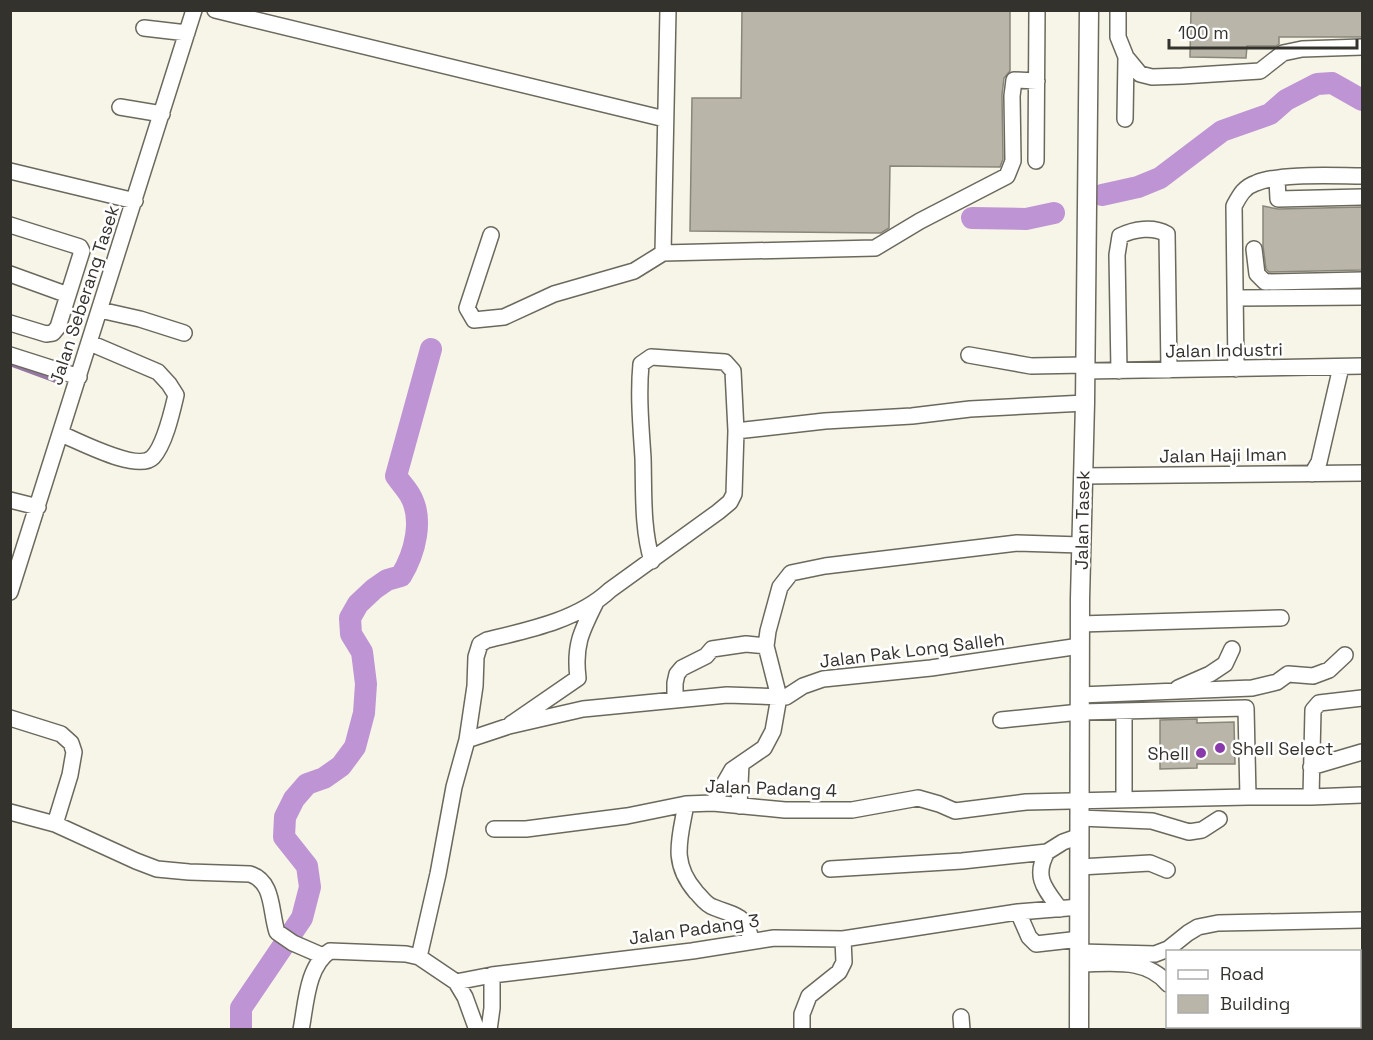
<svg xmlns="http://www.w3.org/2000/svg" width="1373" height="1040" font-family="'Space Grotesk',sans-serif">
<rect width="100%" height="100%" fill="#f7f5e7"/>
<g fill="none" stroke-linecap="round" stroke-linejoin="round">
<!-- stream -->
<path stroke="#9477a2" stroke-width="4" d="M10,364L56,381"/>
<!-- river -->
<path stroke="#be94d4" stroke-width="22" d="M1102,195L1138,187L1160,178L1222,131L1270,114L1286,100L1317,84L1332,83L1362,100
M972,218L1026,219L1054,213
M241,1030V1008L302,918L310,887L307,866L284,837L285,817L294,799L307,784L324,778L341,766L355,747L364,713L366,684L362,652L351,634L350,618L358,604L374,589L387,580L401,576C415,553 424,519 410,495C406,488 400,482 396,476L431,349"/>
</g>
<!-- building -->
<path fill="#b9b6a9" stroke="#89867a" stroke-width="1.5" d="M742,10H1010V71L1004,78L1002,95L1003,159L1000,167L890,166L889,228L881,233L690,231L692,98H741Z
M1191,10H1362V37H1279V44L1276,46H1247L1246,58L1190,57Z
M1263,206L1278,209L1362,207V270L1269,272L1266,269L1263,246Z
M1197,719V723L1234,722L1235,764H1197V768L1160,769V720Z"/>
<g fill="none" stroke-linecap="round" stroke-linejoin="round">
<defs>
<path id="minor" d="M215,10L665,119
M1118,10V37L1126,57L1125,119
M144,28L187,33
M1126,57L1140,74L1152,77L1182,76L1260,71L1283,53L1302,49L1362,47
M120,107L162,114
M1036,161L1037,10
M10,171L135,201
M1277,179L1278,199L1362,197
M10,225L80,247L82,251L58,327L53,333L46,334L10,323
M491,235L467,308L474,320L504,317L554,294L634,271L663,253L875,248L920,221L1007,176L1013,161L1012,96L1014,80L1037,81
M1254,249L1257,274L1265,282L1362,280
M663,253L668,10
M10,274L68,295
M1236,298L1362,297
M100,310L140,319L184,333
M10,355L79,377
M969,355L1031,366L1085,365
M1236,369L1234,206C1240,195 1244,187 1256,183C1280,173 1335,176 1362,176
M1085,371L1362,366
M1119,371L1117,255L1120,236C1134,229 1153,226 1167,234L1169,370
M61,434C79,441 138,473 153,457C165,444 172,412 176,395L169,384L158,372L90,343
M1312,474L1319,462L1341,367
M1083,476L1362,473
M10,500L38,507
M652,561C642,528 644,492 643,458C641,427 638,395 641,364L651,357L725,362L733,371L736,431
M10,592L194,10
M1080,624L1281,618
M1178,688L1210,674L1225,664L1232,649
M1080,695L1252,688L1277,682L1288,674L1313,676L1329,670L1345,655
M675,699V683L677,674L682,668L706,656L712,649L746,644L766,646
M10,718L61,734L71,743L74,752L70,775L55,824
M511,724L578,678C574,646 581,632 595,604
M467,740L509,726L583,709L727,695L786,697L803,686L823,679L931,668L1080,646
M1311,767L1362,752
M1248,797H1311L1362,795
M1311,797L1313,710L1319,703L1362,698
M1124,800V711
M713,803L732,770L764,748L773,731L779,697L766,646L768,631L780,587L791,573L825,566L1017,543L1081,545
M686,804C680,839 670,862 696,892C701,897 706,905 713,907C737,917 743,912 752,941
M739,806L741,764
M10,812L55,824L136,861L157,869L189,872L250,874C274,882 270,910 277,932L293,943L323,956
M1080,818L1152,821L1189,832L1202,830L1219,819
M494,829H526L557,825L627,816L686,804L713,803L785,810H852L918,798L939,804L955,811L1026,802L1248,797L1246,708L1080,712L1001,720
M1047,852C1033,877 1045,889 1060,909
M1080,867L1150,863L1167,870
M830,869L962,861L1047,852L1063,842L1080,836
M1018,912L1029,937L1036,944L1080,939
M1080,952L1155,954L1168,949L1188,933L1198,927L1218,923L1362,920
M419,957L438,874L454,787L467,740L475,686L476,657L480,644L487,640C529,630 578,620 610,590L718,512L730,502L734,494L736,431L825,421L912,416L970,409L1085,403
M1079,964C1110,964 1146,957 1168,984
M456,982L465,997L477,1030
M961,1017L962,1030
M1186,1026V1030
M301,1030C306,1004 307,966 330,951L406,954L419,957L456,982L492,975L692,951L774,938L843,939L1018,912L1080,907
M489,1030L492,1008V975
M802,1030V1014L809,996L839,972L844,962L843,939"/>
<path id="major" d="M1079,1030L1080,599L1085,403L1089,10"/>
</defs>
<!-- minor casing -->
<use href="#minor" stroke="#6b695d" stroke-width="18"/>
<!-- major casing -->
<use href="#major" stroke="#6b695d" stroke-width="21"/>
<!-- minor -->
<use href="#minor" stroke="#fff" stroke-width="15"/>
<!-- major -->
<use href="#major" stroke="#fff" stroke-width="18"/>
</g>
<!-- markers -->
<g fill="#883aab" stroke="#fff" stroke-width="2">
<circle cx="1220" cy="748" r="6"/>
<circle cx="1201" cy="753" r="6"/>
</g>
<g text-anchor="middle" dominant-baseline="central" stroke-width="5" stroke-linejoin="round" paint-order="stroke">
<!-- street labels -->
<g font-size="18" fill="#33322c" stroke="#fff">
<text transform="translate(84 295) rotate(-72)">Jalan Seberang Tasek</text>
<text transform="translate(1224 350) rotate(-1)">Jalan Industri</text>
<text transform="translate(1223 455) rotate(-1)">Jalan Haji Iman</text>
<text transform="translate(1082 520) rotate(-89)">Jalan Tasek</text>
<text transform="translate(912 650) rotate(-7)">Jalan Pak Long Salleh</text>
<text transform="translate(771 788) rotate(2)">Jalan Padang 4</text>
<text transform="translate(694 929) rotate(-8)">Jalan Padang 3</text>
</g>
<!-- poi labels -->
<g font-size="18" fill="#33322c" stroke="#fff" text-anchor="start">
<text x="1232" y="748">Shell Select</text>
<text x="1189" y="753" text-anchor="end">Shell</text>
</g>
</g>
<!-- border -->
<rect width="1373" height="1040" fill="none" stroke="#33322c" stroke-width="24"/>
<!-- legend -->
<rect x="1166" y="950" width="195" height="78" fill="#ffffff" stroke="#adadab" stroke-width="1.5"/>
<rect x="1178" y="970" width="30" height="9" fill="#ffffff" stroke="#adadab" stroke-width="1.5"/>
<text x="1220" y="980" font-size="18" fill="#33322c">Road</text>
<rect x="1178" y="995" width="30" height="18" fill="#b9b6a9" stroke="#adadab" stroke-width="1.5"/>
<text x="1220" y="1010" font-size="18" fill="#33322c">Building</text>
<!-- scale -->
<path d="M1169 39v9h188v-9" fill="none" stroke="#33322c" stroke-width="3"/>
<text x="1178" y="39" font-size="18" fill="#33322c" stroke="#ffffff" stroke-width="4.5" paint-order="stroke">100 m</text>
</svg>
